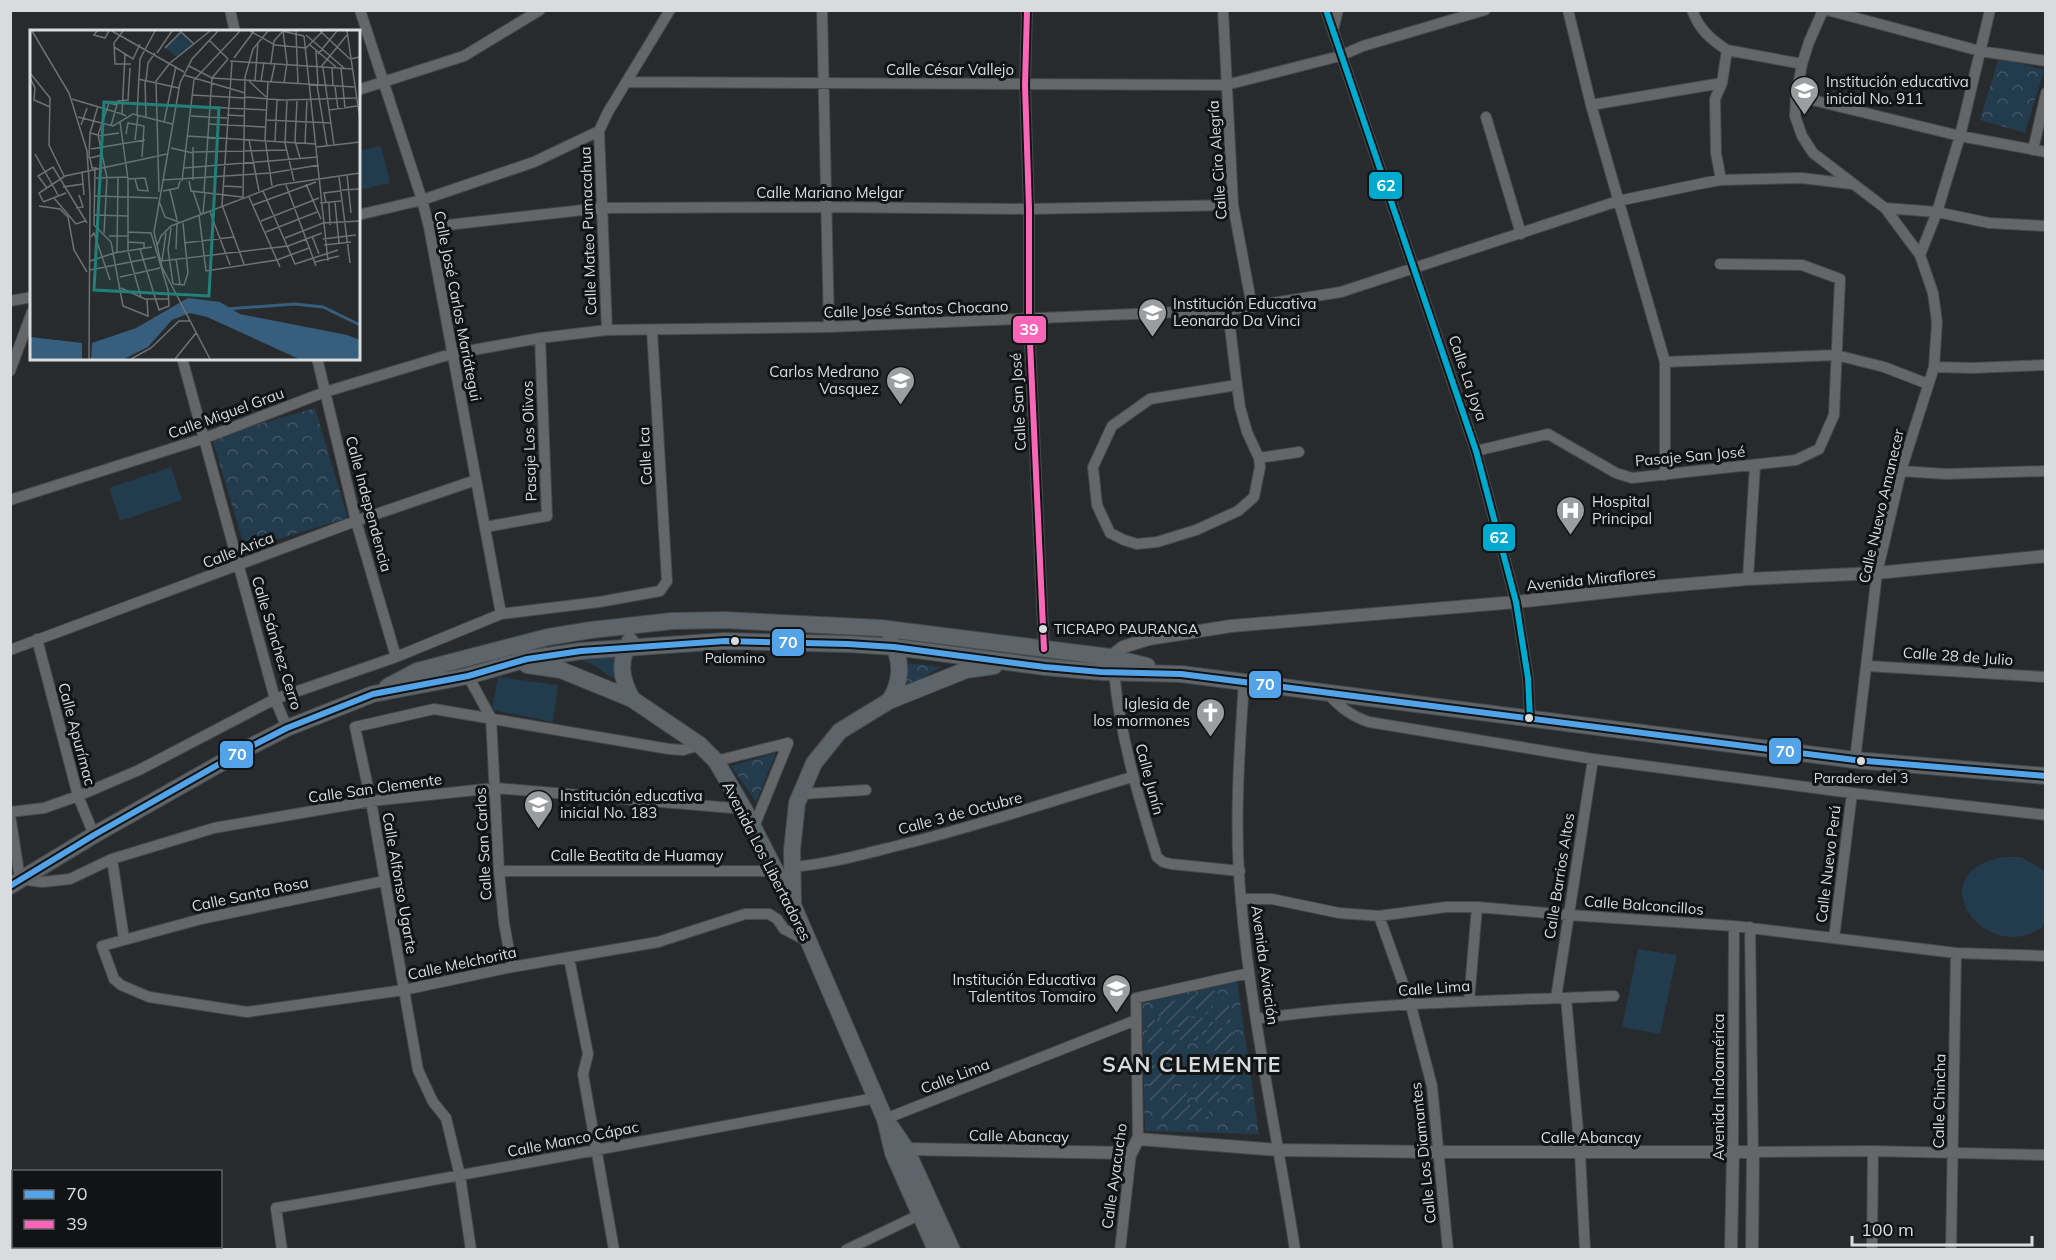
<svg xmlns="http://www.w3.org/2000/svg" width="2056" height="1260" font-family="Mulish,sans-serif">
<defs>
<pattern id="park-crowns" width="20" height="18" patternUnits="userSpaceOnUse" patternTransform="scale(1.5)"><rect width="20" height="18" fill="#223b4d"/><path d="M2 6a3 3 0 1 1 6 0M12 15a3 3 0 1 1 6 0" fill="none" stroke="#425766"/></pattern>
<pattern id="garden-furrows" width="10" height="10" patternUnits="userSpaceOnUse" patternTransform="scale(1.5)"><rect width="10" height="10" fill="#223b4d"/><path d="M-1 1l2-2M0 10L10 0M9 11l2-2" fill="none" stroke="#425766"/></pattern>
</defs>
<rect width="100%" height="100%" fill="#282b2d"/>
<!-- park -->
<path fill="url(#park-crowns)" d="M1999,57L2044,70L2025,133L1980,120Z
M315,408L348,518L245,549L212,438Z
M610,652L616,660L615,678L609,676L594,665L576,658Z
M906,663L941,667L903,689Z
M776,753L756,802L731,766Z
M1237,980L1259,1134L1145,1131L1142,1003Z"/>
<!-- garden -->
<path fill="url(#garden-furrows)" d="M1216,990L1219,994L1206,1015L1198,1012L1194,1006L1188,1009L1189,1017L1195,1018L1198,1015L1204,1018L1197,1040L1188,1041L1184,1044L1178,1038L1180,1035L1178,1027L1172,1024L1168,1025L1155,1012L1157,1005Z
M1223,997L1228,999L1234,1052L1216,1055L1214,1049L1204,1041L1210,1021L1220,1025L1223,1029L1227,1027L1226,1021L1220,1022L1212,1019Z
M1151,1016L1163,1029L1161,1038L1164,1042H1174L1180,1048L1174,1059L1148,1058L1147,1017Z
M1231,1060L1237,1084L1225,1091L1212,1077L1217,1072L1218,1061Z
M1149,1065H1174L1179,1077L1153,1108L1150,1107Z
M1208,1080L1221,1094L1214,1104L1190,1097L1194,1083H1200Z
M1185,1081L1189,1083L1185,1103L1209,1111L1208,1119L1162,1120L1159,1113Z"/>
<!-- pitch -->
<path fill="#223b4d" d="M381,146L390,183L359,190V151Z
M171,467L182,500L120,521L109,488Z
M498,677L558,685L553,722L492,710Z
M2005,857H2021L2045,871V925C1987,971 1914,871 2005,857Z
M1638,949L1677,955L1660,1034L1622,1027Z"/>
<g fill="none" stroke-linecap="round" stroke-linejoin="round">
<defs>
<path id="minor" d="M230,10L235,32
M360,10L422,200L429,227L501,614
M822,10L829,327
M1027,10L1025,85L1029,209V320L1044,649
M1223,10L1233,205L1252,307
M1326,10L1476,451L1516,602L1528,678L1530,719
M1568,10L1591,105L1665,362V475
M1692,10C1699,29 1710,39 1727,50L1722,83L1715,99L1716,153L1721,180
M1823,10L1809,42L1802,64L1796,96L1795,116L1802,136L1813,153L1885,208L1920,255L1933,293L1937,322L1934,367L1901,471L1877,573L1855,760
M1827,10L1980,51L2046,61
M1333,30L1338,10
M1727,50L1802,64
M627,82L1226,85L1340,56L1363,46L1485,10
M358,90L464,56L540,10
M1796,96L1960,136L2046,152
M1591,105L1722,83
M1486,117L1521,234
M599,131L607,330
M2033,150L2046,93
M1885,208L1937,212L1960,136L1990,10
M358,215L422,200L534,162L599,131L608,112L670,10
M429,227L601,208L826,207L1029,209L1233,205
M1920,255L1937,212L1989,223L2046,226
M10,301L32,297
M1228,310L1237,385L1240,407L1247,432L1259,458L1260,467L1254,497L1238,511L1196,530L1157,542L1137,544L1124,540L1110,533L1097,505L1093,467L1112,426L1150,399L1237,385
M182,358L275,699L287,728
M317,358L356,521L396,657
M1665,362L1836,355L1884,367L1928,384
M1934,367L1972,368L2046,365
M10,371L32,312
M1476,451L1548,434L1616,473L1632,478L1796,460L1819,449L1834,415L1840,279L1802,265L1720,264
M1259,458L1299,452
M1901,471L1946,474L2046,471
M10,500L205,438L325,392L451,354L540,338L607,330L829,327L1228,310L1341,292L1618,201L1704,183L1721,180L1802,178L1852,184
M485,527L547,516L540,338
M1748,579L1755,465
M37,639L78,796L94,835
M10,650L356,521L476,480
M1868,666L2046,677
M1114,672C1120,736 1138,796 1157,857L1163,862L1171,864L1240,871
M468,676L491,718L499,871L504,923L512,967
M1244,682C1239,755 1234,828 1241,900C1251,1017 1277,1133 1295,1250
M1327,693C1340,707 1351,716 1369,722L1593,759L1852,793L2046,815
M716,761L788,743L753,829
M801,794L866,790
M10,812L44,808L78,796L139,770L275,699L396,657L501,614L599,602L660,591L667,581L652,330
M10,815L20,879L42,882L70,879L112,859L214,828L371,801L495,788L744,809
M112,859L124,939
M792,867C829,864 864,854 900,845C978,826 1055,800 1132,777
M499,871H774
M384,881L201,919L102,946L114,979L121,985L149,997L247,1012L404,990L512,967L658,942L745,914H769L777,919L784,929L807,941
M1241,899H1272L1339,913L1379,916L1446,907H1477L1569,915L1734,926L1956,953L2046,956
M1379,916L1411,1006L1432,1086L1448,1250
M1750,927L1753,1152L1873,1151L2046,1155
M1834,938L1852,793
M569,958L588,1054L583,1074L614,1250
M1556,998L1593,759
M1566,998L1580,1153L1585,1250
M1469,1001L1477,907
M1256,1019C1375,1002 1495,1001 1614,996
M885,1119L1136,1020
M1138,1139L1136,998L1249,973
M1733,1152L1734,926
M282,1250L276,1208C476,1174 676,1134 876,1098
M471,1250L460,1176L446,1118L433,1102L418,1070L371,801L355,727L434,709L669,749L683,750L700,745
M846,1250L925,1212
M1120,1250L1131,1153
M1872,1250L1873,1151
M1951,1250L1956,953"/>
<path id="tertiary" d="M1110,657L1123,647L1149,639L1231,626L1516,602L1654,587L1748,579L1877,573L2046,556
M906,1149L1131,1153L1138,1139L1279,1150L1438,1152H1753L1752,1250
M1731,1250L1733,1152"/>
<path id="trunk" d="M630,641C618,661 621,679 632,699
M527,665L561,670L632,699L700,745L716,761L744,809L793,905L885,1119L893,1153L936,1250
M387,687L417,671L548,637L591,630L672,621L724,620L880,628L1110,657L1147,666
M889,701C902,682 903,659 890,641
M10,886L94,835L244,750L287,728L373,694L468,676L527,659L581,651L725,641L848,644L894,647L1045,667L1101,672L1181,674L1855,760L2046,776
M793,901L792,850L797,803L814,763L840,731L889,701L966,670L994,666
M891,1127L906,1149L952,1250"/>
</defs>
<!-- minor casing -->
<use href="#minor" stroke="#464849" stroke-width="12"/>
<!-- tertiary casing -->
<use href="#tertiary" stroke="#464849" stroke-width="14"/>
<!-- trunk casing -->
<use href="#trunk" stroke="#464849" stroke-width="18"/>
<!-- minor -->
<use href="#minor" stroke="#646668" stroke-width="10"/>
<!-- tertiary -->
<use href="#tertiary" stroke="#646668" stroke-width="12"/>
<!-- trunk -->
<use href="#trunk" stroke="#5d656b" stroke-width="16"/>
<defs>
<path id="bus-1" d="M10,886L94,835L244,750L287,728L373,694L468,676L527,659L581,651L725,641L848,644L894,647L1045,667L1101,672L1181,674L1855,760L2046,776"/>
<path id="bus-2" d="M1027,10L1025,85L1029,209V320L1044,649"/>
<path id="bus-3" d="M1326,10L1476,451L1516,602L1528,678L1530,719"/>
</defs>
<!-- bus-1 casing -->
<use href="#bus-1" stroke="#111315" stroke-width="10"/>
<!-- bus-2 casing -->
<use href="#bus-2" stroke="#111315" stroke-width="10"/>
<!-- bus-3 casing -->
<use href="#bus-3" stroke="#111315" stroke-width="10"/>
<!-- bus-1 -->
<use href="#bus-1" stroke="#53a3e8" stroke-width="6"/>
<!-- bus-2 -->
<use href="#bus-2" stroke="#fa66b7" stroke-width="6"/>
<!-- bus-3 -->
<use href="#bus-3" stroke="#00a9ce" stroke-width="6"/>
</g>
<!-- icons -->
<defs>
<symbol id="school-pin" viewBox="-11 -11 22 30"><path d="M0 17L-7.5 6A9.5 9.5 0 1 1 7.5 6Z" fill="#9b9ea1" stroke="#111315"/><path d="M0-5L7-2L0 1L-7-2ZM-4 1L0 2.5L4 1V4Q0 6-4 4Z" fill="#fff"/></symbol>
<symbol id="hospital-pin" viewBox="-11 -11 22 30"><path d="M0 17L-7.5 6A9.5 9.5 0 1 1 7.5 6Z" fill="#9b9ea1" stroke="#111315"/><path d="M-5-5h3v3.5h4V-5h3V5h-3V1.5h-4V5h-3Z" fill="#fff"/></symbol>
<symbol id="church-pin" viewBox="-11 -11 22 30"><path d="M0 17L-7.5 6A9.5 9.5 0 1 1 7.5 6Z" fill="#9b9ea1" stroke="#111315"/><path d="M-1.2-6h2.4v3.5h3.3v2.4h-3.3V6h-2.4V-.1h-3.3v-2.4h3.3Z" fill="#fff"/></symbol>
</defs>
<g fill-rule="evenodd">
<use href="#school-pin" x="1788" y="74" width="33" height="45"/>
<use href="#school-pin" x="1136" y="296" width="33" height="45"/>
<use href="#school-pin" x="884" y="364" width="33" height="45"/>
<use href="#hospital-pin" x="1554" y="494" width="33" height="45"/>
<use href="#church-pin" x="1194" y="696" width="33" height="45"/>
<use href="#school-pin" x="522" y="788" width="33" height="45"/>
<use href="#school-pin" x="1100" y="972" width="33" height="45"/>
</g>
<!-- markers -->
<g fill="#d9dcdf" stroke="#111315" stroke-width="2">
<circle cx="1043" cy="629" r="5"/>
<circle cx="735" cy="641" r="5"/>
<circle cx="1529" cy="718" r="5"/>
<circle cx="1861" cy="761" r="5"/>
</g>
<g text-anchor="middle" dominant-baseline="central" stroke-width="6" stroke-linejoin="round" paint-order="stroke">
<!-- bus labels -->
<g font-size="14" fill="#d9dcdf" stroke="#111315">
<text x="1054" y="629" text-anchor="start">TICRAPO PAURANGA</text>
<text x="735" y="658">Palomino</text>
<text x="1861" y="778">Paradero del 3</text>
</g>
<!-- street labels -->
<g font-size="15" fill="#d9dcdf" stroke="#111315">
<text x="950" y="69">Calle César Vallejo</text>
<text transform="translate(1217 160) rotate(-94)">Calle Ciro Alegría</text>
<text x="830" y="192">Calle Mariano Melgar</text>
<text transform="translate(588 231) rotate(-92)">Calle Mateo Pumacahua</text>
<text transform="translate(458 306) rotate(79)">Calle José Carlos Mariátegui</text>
<text transform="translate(916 309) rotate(-2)">Calle José Santos Chocano</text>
<text transform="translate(1468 378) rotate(71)">Calle La Joya</text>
<text transform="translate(1018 402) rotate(-93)">Calle San José</text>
<text transform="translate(226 413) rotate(-20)">Calle Miguel Grau</text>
<text transform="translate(529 441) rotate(-92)">Pasaje Los Olivos</text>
<text transform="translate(645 456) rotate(-93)">Calle Ica</text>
<text transform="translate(1690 456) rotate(-5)">Pasaje San José</text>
<text transform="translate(369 504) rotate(75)">Calle Independencia</text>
<text transform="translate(1881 506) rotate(-77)">Calle Nuevo Amanecer</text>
<text transform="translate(238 550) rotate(-21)">Calle Arica</text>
<text transform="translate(1591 579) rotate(-6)">Avenida Miraflores</text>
<text transform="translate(277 643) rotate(73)">Calle Sánchez Cerro</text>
<text transform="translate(1958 656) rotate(4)">Calle 28 de Julio</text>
<text transform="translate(77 734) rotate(75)">Calle Apurímac</text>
<text transform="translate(1150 779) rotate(75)">Calle Junín</text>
<text transform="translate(375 788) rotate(-8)">Calle San Clemente</text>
<text transform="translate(960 813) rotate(-15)">Calle 3 de Octubre</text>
<text transform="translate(483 844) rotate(-93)">Calle San Carlos</text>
<text x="637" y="855">Calle Beatita de Huamay</text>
<text transform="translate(767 861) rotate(63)">Avenida Los Libertadores</text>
<text transform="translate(1828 864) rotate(-83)">Calle Nuevo Perú</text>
<text transform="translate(1559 876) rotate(-81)">Calle Barrios Altos</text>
<text transform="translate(400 883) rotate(80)">Calle Alfonso Ugarte</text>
<text transform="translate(250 894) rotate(-12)">Calle Santa Rosa</text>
<text transform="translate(1644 905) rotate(4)">Calle Balconcillos</text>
<text transform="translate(462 963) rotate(-12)">Calle Melchorita</text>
<text transform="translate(1265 965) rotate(82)">Avenida Aviación</text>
<text transform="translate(1434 988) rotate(-4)">Calle Lima</text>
<text transform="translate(955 1076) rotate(-21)">Calle Lima</text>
<text transform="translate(1718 1087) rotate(-90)">Avenida Indoamérica</text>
<text transform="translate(1939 1101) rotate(-89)">Calle Chincha</text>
<text transform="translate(1019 1136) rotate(1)">Calle Abancay</text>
<text x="1591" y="1137">Calle Abancay</text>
<text transform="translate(573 1139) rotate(-11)">Calle Manco Cápac</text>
<text transform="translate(1423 1153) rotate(-96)">Calle Los Diamantes</text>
<text transform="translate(1114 1176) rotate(-82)">Calle Ayacucho</text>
</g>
<!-- poi labels -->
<g font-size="15" fill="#d9dcdf" stroke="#111315" text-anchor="start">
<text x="1826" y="81">Institución educativa<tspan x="1826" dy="17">inicial No. 911</tspan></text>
<text x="1173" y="303">Institución Educativa<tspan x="1173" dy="17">Leonardo Da Vinci</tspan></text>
<text x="879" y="371" text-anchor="end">Carlos Medrano<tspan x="879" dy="17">Vasquez</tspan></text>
<text x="1592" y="501">Hospital<tspan x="1592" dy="17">Principal</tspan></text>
<text x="1190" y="703" text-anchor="end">Iglesia de<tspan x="1190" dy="17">los mormones</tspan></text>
<text x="560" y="795">Institución educativa<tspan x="560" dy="17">inicial No. 183</tspan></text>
<text x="1096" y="979" text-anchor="end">Institución Educativa<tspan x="1096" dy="17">Talentitos Tomairo</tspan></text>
</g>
<!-- district labels -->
<g font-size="21" font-weight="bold" letter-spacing="1.5" fill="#d9dcdf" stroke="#111315">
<text x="1192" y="1064">SAN CLEMENTE</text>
</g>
</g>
<!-- overview -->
<g transform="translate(30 30)">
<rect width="330" height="330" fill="#282b2d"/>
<path d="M151,3L163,14L147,27L135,18Z" fill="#223b4d"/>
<path d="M158,268L190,272L210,284L317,305L330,310V329H269L177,287L160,283L142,290L118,317L94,329H61L62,313L106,298ZM0,307L52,313V329H0Z" fill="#375e7d"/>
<path fill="none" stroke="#375e7d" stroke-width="3" d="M196,279L265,274L293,277L330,295"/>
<path fill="none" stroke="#6f7274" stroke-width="1.5" d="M2,1L39,63L57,121L60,166L59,329M67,1L64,5L75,8L79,1M82,1L154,42M93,1L84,13L85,34H101M150,1L164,14M220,1L245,15L276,18L293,1M252,1L274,6M253,1L257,33L254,53M266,1L268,54M290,1L320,29L330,27M317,1L330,90M276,5L314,38M274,6L298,231M179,10L198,29M280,15L306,37M84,17L103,29L110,14M135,18L151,2M286,21L288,55M127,23L142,1M95,24L92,84L96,86M288,24L307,1M204,28L224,1M200,31L322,39M202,32L192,175L214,234M241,33L244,11L252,2M159,36L182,48L324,57M291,37L317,5M293,38L304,115M302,38L303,56M311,38L315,78M0,43L20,68L19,115L34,146M154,45L215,63M0,48L5,58L4,70L20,77M108,49L149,58M115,50L116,88M116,51L118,33L125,23M219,51L236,67M225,51L228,12M231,51L234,32M238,52L235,109L242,156M241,52L245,33M287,55L297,116M305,57L308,79M162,65L214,68M215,67L253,70L326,68M42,69L92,84M257,71L255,113L264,151M267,71L265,111L270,128M68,76L60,103L68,105M161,76L236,80M299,80L327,76M107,85L110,29L125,1M197,85L215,86M161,86L197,88M48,87L83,96L103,84L142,94M235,90L301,93M90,92L98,149V221L111,267M134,92L146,36M178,94L235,97M51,95L57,78M81,96L88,71L98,70L100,38M96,104L98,93L114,96L112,127M68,106L89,103M157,106L286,114M105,110L108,85M219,110L229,161M245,111L247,70M275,113L277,71M163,117V150M287,117L330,112M141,118L163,123M61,119L115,110M163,122L257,120M5,124L28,165M59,128L60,103M67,138H62L60,128L72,125M154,138L288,127M65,140L64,195L81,212L93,276L118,286L117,269M52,142L54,165M317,145L321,183M309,147L320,233M66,148L98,147M98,149L115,148L118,161L108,160L105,149M133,150L241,143L289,135M152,151L164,50L210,1M159,151L161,161L212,167M276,154L291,189M256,155L286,236M194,156L212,157M33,157L53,154M17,158L8,146L23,137L57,193M140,160L147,190M312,160L330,159M133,161L148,158L150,151M163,161L171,185M233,161L265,234L308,220M129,162L126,51L140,33L180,1M174,162L182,48L198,29M64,166L128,168M219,167L250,237M24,168L46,194L55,191M213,169L215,47L223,19L238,1M13,171L9,163L35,146L137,124M129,171L135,187L149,192M13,172L36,163M305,172L309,213M290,173L311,171M296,173L294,163L310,161M299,173L300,195M223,175L286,152M9,176L30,179L38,187L44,220L57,242M46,178L53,177L49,165M180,182L200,235M173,183L175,162M64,185L98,186M169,185L176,241L247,230L279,218M231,191L289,168M141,198L138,219L143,254M98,202L121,203L138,260L139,276L129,280L110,219M236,202L287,182M74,203L77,148L68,105L79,73L87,75M136,203L132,231L258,216L292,203M79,206H97M282,206L289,224M61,207L64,203L80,250M255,208L293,193L330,191M293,209L326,205M97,212L114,213V218M154,213L204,207M294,215L321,212M127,216L131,206L141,196L248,155L330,143M146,219L147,194M87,222L88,148M146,229L150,254M60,231L84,223L122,217M285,232L309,226M60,240L126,227M90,247L130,238M143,254L154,255L158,243L153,193M91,258L115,269H138M101,329L121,318L149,291H160M145,329L166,303M180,329L132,237L124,202L150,53L162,29L188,1"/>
<path fill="#238079" fill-opacity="0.15" stroke="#238079" stroke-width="3" d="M74,72L189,78L179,266L64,260Z"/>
<rect width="330" height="330" fill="none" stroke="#d9dcdf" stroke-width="3"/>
</g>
<g stroke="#111315" stroke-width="2">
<rect x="1368" y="171" width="35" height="29" rx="6" fill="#00a9ce"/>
<rect x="1012" y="315" width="35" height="29" rx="6" fill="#fa66b7"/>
<rect x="1482" y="523" width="34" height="29" rx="6" fill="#00a9ce"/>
<rect x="771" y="628" width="34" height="29" rx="6" fill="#53a3e8"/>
<rect x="1248" y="670" width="34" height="29" rx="6" fill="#53a3e8"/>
<rect x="1768" y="737" width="34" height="28" rx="6" fill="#53a3e8"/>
<rect x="219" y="740" width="35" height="29" rx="6" fill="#53a3e8"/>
</g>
<g font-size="16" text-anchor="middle" font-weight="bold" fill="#fff">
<text x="1386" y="191">62</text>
<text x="1029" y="335">39</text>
<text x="1499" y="543">62</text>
<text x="788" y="648">70</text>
<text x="1265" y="690">70</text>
<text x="1785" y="757">70</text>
<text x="237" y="760">70</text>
</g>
<!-- border -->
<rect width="2056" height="1260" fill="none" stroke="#d9dcdf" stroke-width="24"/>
<!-- legend -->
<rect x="12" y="1170" width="210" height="78" fill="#111315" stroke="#616366" stroke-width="1.5"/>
<rect x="24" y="1190" width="30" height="9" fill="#53a3e8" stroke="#616366" stroke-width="1.5"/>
<text x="66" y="1200" font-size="18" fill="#d9dcdf">70</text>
<rect x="24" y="1220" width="30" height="9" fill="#fa66b7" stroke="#616366" stroke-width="1.5"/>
<text x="66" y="1230" font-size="18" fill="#d9dcdf">39</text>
<!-- scale -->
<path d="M1852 1236v9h180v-9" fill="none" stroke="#d9dcdf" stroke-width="3"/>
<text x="1861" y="1236" font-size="18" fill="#d9dcdf" stroke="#111315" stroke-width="4.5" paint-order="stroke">100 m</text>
</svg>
